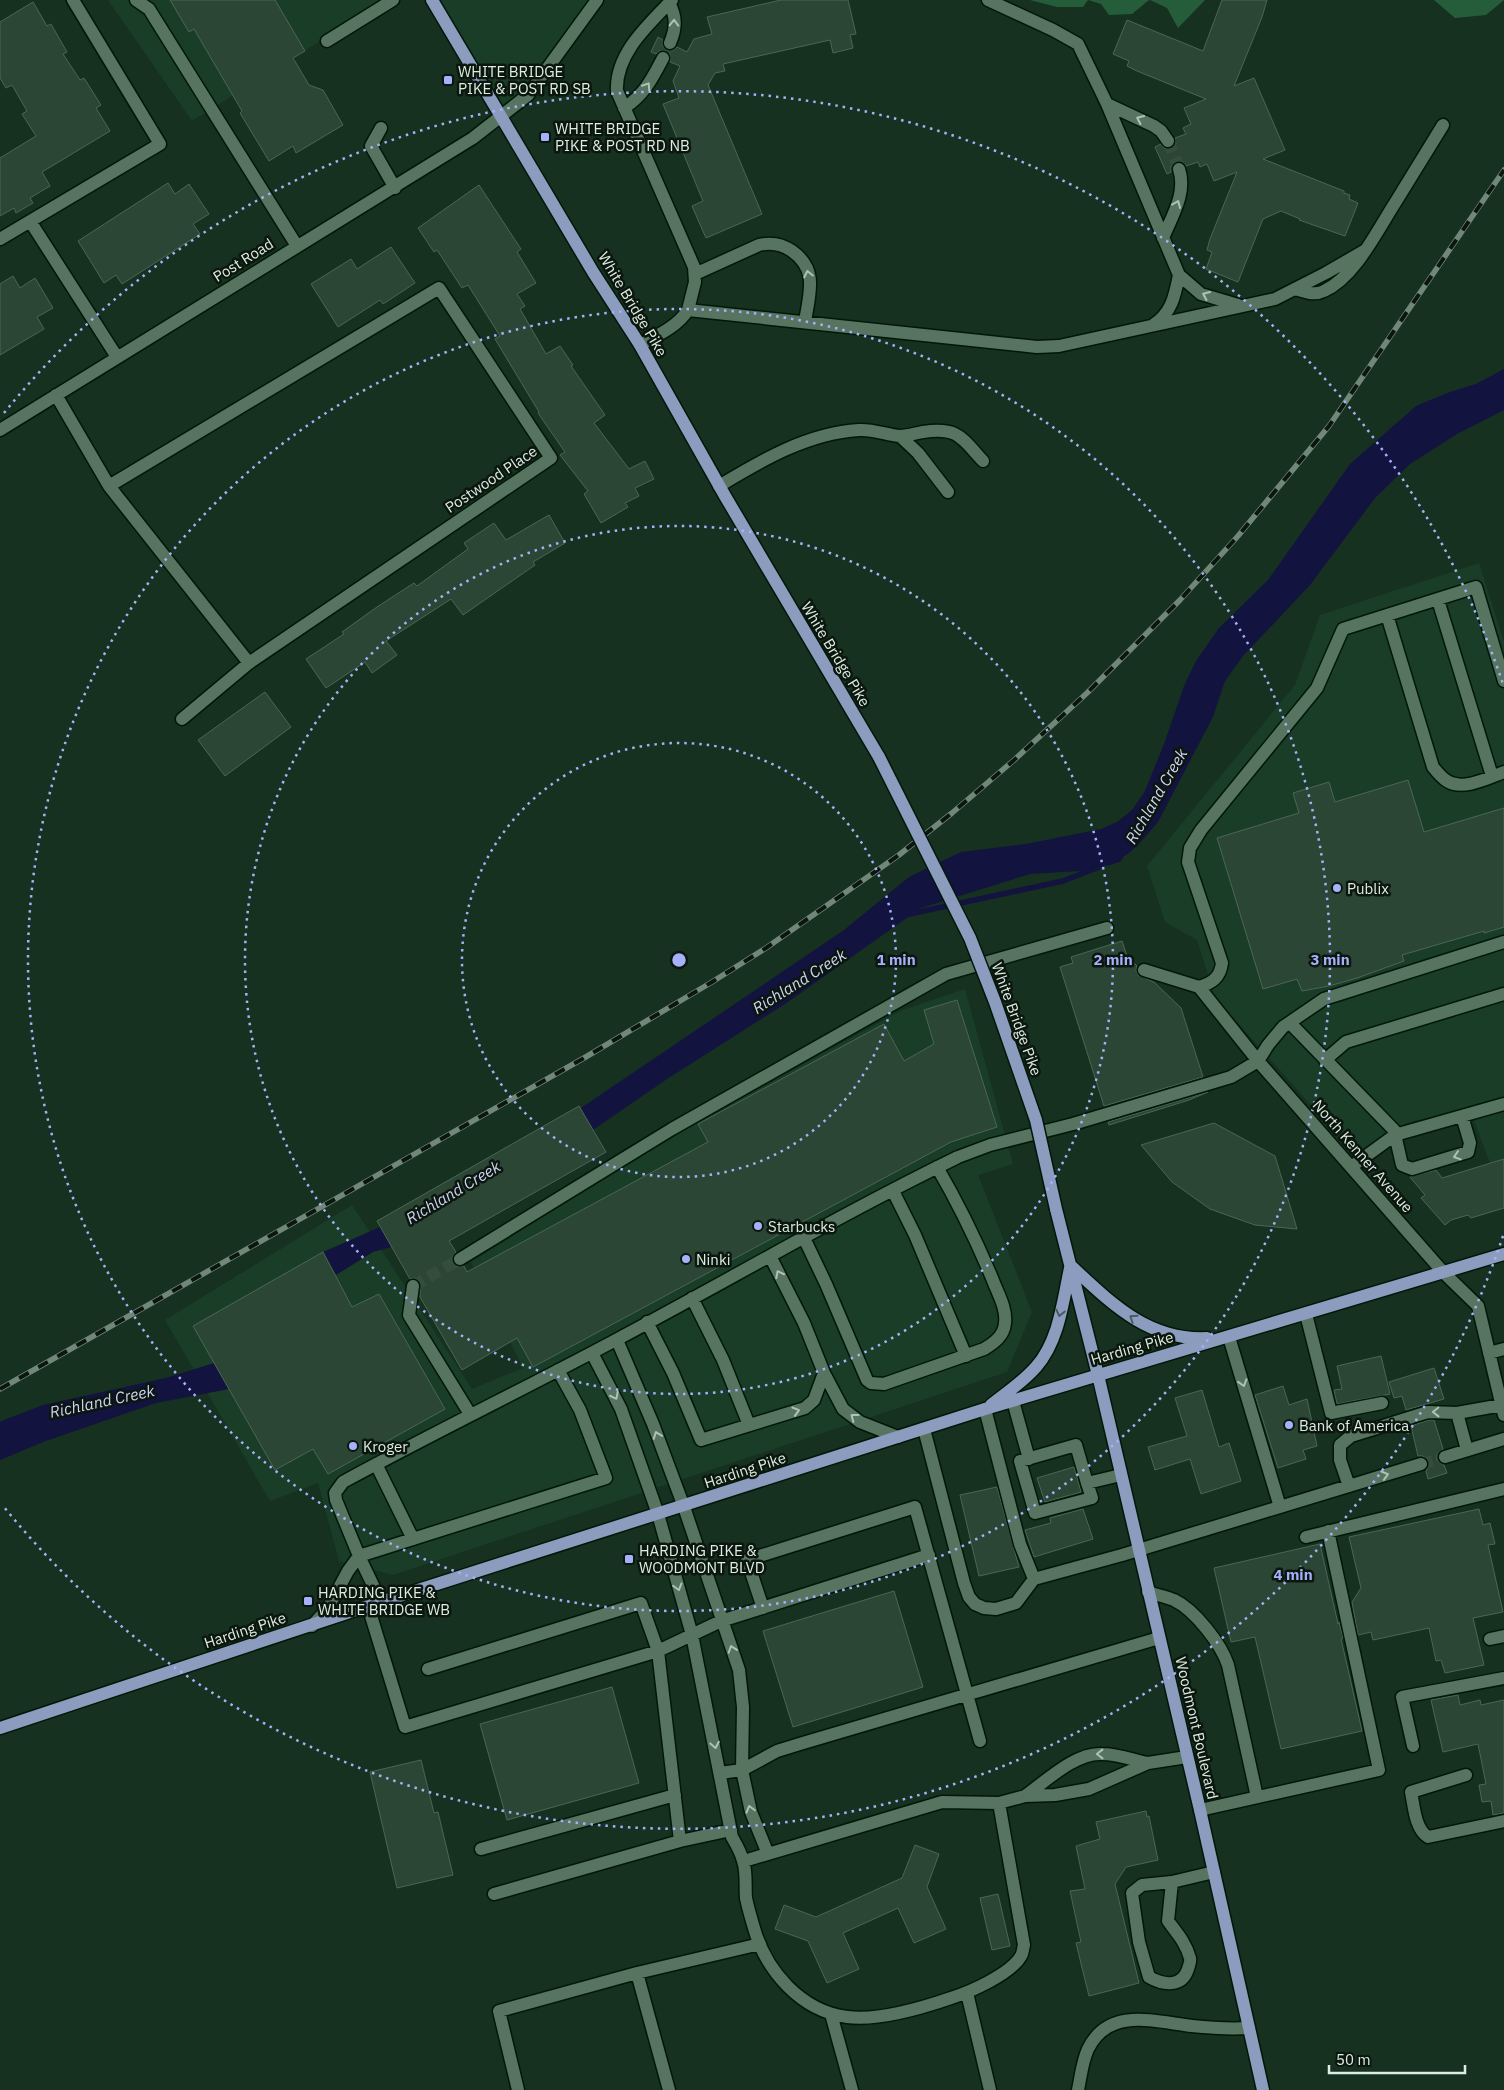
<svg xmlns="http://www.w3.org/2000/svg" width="1504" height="2090" font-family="'IBM Plex Sans',sans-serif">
<rect width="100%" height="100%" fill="#163120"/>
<!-- built -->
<path fill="#1a3d28" d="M108,0H386L192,121Z
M434,0H597L542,76L501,115Z
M1479,563L1504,642V1208L1499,1187L1469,1107L1407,1123L1354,1154L1215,997L1197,940L1165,922L1147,866L1295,685L1320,615Z
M965,989L1013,1164L978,1175L1032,1312L1007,1372L393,1575L339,1561L318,1483L270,1501L165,1320L352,1205L472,1389L523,1368L471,1262L671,1137L900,1011Z"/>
<!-- forest -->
<path fill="#255d3b" d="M1030,0H1149L1132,14L1109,15L1101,4L1088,0L1083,7H1057Z
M1150,0H1205L1178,28L1167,8Z
M1434,0H1504L1486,15L1455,18Z"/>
<!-- water -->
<path fill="#13133f" d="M1504,369V410L1457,434L1410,464L1375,498L1310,585L1243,656L1225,681L1213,717L1158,822L1139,844L1128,854L1102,867L1081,871L1030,874L921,908L785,1004L667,1079L593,1130L581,1108L844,930L909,877L961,852L1026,844L1101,829L1117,822L1132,810L1145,791L1164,744L1184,686L1196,661L1219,628L1268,580L1350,464L1416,406L1450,392L1476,384Z
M380,1227L391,1247L373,1252L336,1275L323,1252Z
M214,1363L229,1389L156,1403L43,1442L0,1460V1422L4,1420L43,1405L166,1378Z"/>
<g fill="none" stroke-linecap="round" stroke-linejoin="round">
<!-- stream -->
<path stroke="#13133f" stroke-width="5.5" d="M1108,863L1119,859L1124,851
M905,915L1063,881L1099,867"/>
</g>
<!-- building -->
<path fill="#2b4634" stroke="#4b6754" d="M170,0H275L305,51L293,58L309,85L323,90L343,125L296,153L293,146L269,161L240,113L242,111L194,29L189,32Z
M781,0H848L856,34L850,35L853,48L833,53L830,40L723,64L725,71L715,73L708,85L762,214L706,238L692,206L703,201L663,104L679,98L673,81L680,66L670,62V54L666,51H659L656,54L651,52L658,37L663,40L662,45L667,50L672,51L677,47L687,52L694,39L712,34L707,17Z
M1222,0H1267L1262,17L1234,86L1254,78L1285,150L1263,159L1344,191V193L1350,195L1349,199L1358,203L1345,236L1299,220L1300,219L1281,211L1263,219L1238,282L1206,269L1212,252L1207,250L1210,239L1237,172L1214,181L1207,164L1200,167L1198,162L1186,166L1182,161H1178L1171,166V172L1167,174L1155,147L1161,144L1165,149L1173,147L1176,144L1175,138L1186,134L1183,128L1191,124L1184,108L1206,99L1137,71L1127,66L1129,61L1113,54L1127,20L1203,51Z
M33,2L47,26L51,24L67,52L63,54L80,80L84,78L101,105L96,108L110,131L42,172L50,186L30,198L33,203L16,213L14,208L0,216V158L36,136L22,114L27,111L12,85L6,88L0,78V22Z
M168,183L175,194L189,184L209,214L193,224L200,234L122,284L116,275L104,283L78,241Z
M479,185L521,249L517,252L536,283L517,294L525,306L520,309L546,354L560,346L573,365L571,366L605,415L594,423L629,469L645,461L654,479L635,488L639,496L625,503L628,507L601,523L584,494L588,491L560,455L565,452L538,413L539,412L495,339L500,336L468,285L462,288L437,250L434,252L418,228Z
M391,247L415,283L383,304L380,300L338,327L311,284L351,259L357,269Z
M13,276L20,288L35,278L53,308L37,317L44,329L0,355V284Z
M549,515L565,543L533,562L535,565L463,615L451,599L386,641L397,655L372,673L365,662L326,688L306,659L344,634L342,632L377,607L414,583L417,586L468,549L464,543L494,523L506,540Z
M265,692L291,727L225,776L198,740Z
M1408,780L1424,832L1504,808V927L1484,933V931L1402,955L1404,961L1357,978L1329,986L1302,991L1297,979L1263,989L1217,838L1299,813L1293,793L1329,782L1335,802Z
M1122,941L1127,956L1137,966L1136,971L1138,975L1154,982L1181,1008L1203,1077L1104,1106L1060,967L1073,963L1071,957Z
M957,1000L997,1127L951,1142L533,1367L517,1338L462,1370L420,1297V1283L415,1278L410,1279L377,1221L579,1106L606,1152L449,1241L456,1252L453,1256V1263L457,1266H464L467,1272L708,1142L698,1124L884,1024L904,1061L934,1044L924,1010Z
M1208,1092L1189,1100L1109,1125L1108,1122Z
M1214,1123L1275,1156L1297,1229L1255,1225L1210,1209L1172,1182L1141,1145Z
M1504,1159V1208L1471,1218L1468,1215L1451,1220L1445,1225L1421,1198L1425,1195L1410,1177L1436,1170L1442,1178Z
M323,1252L352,1307L379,1294L445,1409L328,1474L313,1449L275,1470L193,1326Z
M1381,1356L1390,1394L1337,1404L1334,1390L1342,1389L1337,1366Z
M1434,1368L1444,1399L1406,1410L1402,1396L1394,1398L1389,1382Z
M1283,1386L1289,1405L1307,1399L1317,1446L1303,1450L1306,1459L1278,1468L1255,1395Z
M1202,1390L1219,1447L1229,1443L1241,1481L1201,1494L1190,1459L1155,1470L1148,1447L1187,1436L1175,1398Z
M1429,1420H1434L1443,1449L1437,1455V1460L1444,1465L1447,1473L1428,1479L1426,1471L1429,1466V1461L1423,1456H1418L1411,1426Z
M1074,1467L1081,1492L1045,1502L1037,1478Z
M997,1487L1019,1567L979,1576L960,1495Z
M1083,1509L1093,1539L1034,1557L1025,1530L1051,1523L1050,1518Z
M1479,1509L1483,1525L1490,1523L1495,1544L1488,1545L1503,1612L1473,1618L1484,1665L1445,1673L1441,1660L1436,1661L1429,1628L1373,1640L1371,1632L1358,1635L1352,1602L1361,1588L1349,1537Z
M1320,1544L1338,1624L1339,1622L1343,1638L1341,1639L1362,1731L1281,1749L1255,1637L1231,1642L1214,1568Z
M894,1591L923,1687L793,1727L763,1631Z
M612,1687L639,1783L507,1820L480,1724Z
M1458,1695L1460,1705L1480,1700L1481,1705L1504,1700V1813L1493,1815L1491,1801L1482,1802L1479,1785L1486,1784L1478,1744L1443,1752L1431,1700Z
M421,1760L434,1813L438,1812L453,1875L397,1888L370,1772Z
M1146,1811L1147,1817L1149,1816L1158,1860L1126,1867L1115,1884L1139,1983L1089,1996L1076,1943L1081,1942L1070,1891L1085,1889L1076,1846L1100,1839L1096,1822Z
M915,1845L939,1854L927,1887L946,1929L914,1943L898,1908L843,1933L859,1969L827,1983L808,1941L775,1929L784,1905L816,1917L902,1878Z
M998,1894L1010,1946L992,1950L980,1898Z"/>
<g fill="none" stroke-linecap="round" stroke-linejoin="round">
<!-- minor-tunnel -->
<path stroke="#344d3d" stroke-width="12" stroke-dasharray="12 6" stroke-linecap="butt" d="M1168,141L1179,169
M413,1286L460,1259
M1421,1464L1445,1457"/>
<defs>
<path id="minor" d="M136,0L149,9L297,246
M672,0C648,25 615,54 617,91L694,267L695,282L688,310
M988,0L1053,30L1078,44L1107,104L1179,275L1201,294L1238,305
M669,3C677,17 676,29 670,43
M327,41L393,0
M1107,104L1154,126L1161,131L1168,141
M624,108C644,95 652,79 663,58
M381,128L371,146L395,188
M30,221L117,357
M1163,238C1172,216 1187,193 1179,169
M0,239L160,144L73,0
M695,274L759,245C771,242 782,244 792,251C819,270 809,294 805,322
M1295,289C1305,292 1314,296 1324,291C1355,277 1377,231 1395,203C1411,177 1427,151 1443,125
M1153,325C1172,313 1175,295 1179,275
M640,345C658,335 677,327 688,310L1037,347L1059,346L1275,299L1326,273L1364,251
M56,395L109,486
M0,430L473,138L528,95L597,0
M900,436L918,453L948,492
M719,486C762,460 808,433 859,430C873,429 887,435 900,436C908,436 916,433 923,432C958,427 961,437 983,461
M1438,600L1492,776
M1387,615L1433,767C1437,772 1442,778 1447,781C1463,791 1488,778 1504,772
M182,719L249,663L551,458L439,288L109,486L249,663
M1144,970L1199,987L1258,1061L1351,1167L1443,1272L1478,1306L1504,1415
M1199,987C1212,983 1220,978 1222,963L1188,862L1190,848L1201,830L1317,688L1343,629L1476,587L1504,681
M1290,1023L1394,1130L1402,1165L1412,1169L1468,1152L1470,1143L1462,1116
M1325,1060L1346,1042L1504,994
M1351,1167L1395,1135L1504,1104
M893,1191L915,1235L966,1356
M804,1238L826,1284L867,1380L871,1383L884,1384L984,1349C994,1343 1004,1336 1005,1323C1007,1308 997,1292 992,1278C976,1240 958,1203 937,1167
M770,1256L804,1323L824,1373L843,1409L860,1422L898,1437
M460,1259L672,1129L946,974L1107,928
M413,1286L409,1315L470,1414
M692,1298L723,1360L749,1425
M1306,1314L1331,1413L1382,1403
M647,1322L673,1373L701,1440L805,1408L814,1400L824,1373
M1229,1337L1280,1507
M617,1340L653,1424L684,1507L739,1670L743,1707L742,1770L751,1812L768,1854
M592,1353L621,1409L658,1514L692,1635L732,1837C736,1844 741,1852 743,1861C747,1872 745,1886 746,1898C748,1908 751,1918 754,1928C766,1971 801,2011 847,2017C877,2021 922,2008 951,1998C970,1992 1011,1974 1021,1956C1023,1953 1023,1948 1024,1945L999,1803
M1489,1353L1504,1349
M1013,1401L1029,1459
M985,1409L1020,1544L1034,1579
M1457,1413L1467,1450
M924,1429L964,1583L969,1597L975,1604L984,1608L996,1609L1016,1603L1034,1579L1122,1555L1421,1464
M1445,1457L1504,1439
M376,1464L413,1539
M1087,1483L1092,1498L1035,1513L1020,1461L1076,1445L1087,1483L1121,1475
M1349,1486L1340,1460V1445L1351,1436L1428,1412L1457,1413L1502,1405
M1306,1537L1504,1489
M1148,1592C1157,1595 1166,1597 1174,1600C1195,1610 1221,1644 1228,1665L1257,1797
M381,1602L359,1556L336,1500L335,1493L343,1482C433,1433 524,1389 614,1341C729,1280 841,1214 958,1157L990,1145L1073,1124L1231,1077L1258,1061L1268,1045L1283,1027L1324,999L1504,942
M368,1606L405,1727L658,1651L721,1621L929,1555
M763,1608L747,1560L915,1507L980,1741
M312,1626L328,1608L348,1571L359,1556L606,1478L580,1410L558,1370
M1490,1639L1504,1636
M428,1669L641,1603L658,1651L680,1841L731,1830
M1413,1746L1402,1697L1504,1678
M720,1773L742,1770L777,1751L803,1743L1159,1638
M1466,1775L1411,1792C1414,1806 1415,1829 1428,1837L1504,1821
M1025,1796C1046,1781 1076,1752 1102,1754C1118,1754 1133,1760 1148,1763
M1200,1810L1379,1770L1328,1531
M481,1849L675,1795
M744,1861L942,1802L999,1803L1025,1796L1055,1795L1089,1789L1148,1763L1187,1757
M1172,1882L1168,1921C1177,1933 1186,1943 1190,1958C1191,1962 1189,1965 1188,1969C1182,1988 1163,1985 1149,1977L1139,1942L1132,1893L1142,1885L1172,1882L1214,1872
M494,1894L680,1841
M637,1973L669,2090
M967,1993L990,2090
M831,2014L852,2090
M518,2090L499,2011L637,1973L760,1944
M1078,2090C1081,2076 1082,2062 1088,2049C1109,2006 1156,2022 1192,2026C1211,2028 1230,2029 1249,2028"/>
<path id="major" d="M432,0L593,272L640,345L725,496L879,757
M1056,1209L1098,1375L1200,1810L1263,2090
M1071,1266C1111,1303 1148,1341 1207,1338
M991,1405C1006,1393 1023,1382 1036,1367C1059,1341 1063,1301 1070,1268
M0,1728L368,1606L985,1409L1504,1254"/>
</defs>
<!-- minor casing -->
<use href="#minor" stroke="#011809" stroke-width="15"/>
<!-- major casing -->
<use href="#major" stroke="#011809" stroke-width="15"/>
<!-- minor -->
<use href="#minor" stroke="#577460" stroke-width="12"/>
<!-- major -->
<use href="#major" stroke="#8b9cbe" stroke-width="12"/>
<defs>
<path id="rail" d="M0,1389L584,1058L712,982L766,948L899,855L952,813L1013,761L1087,693L1180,600L1238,536L1329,426L1504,170"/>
</defs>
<!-- rail casing -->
<use href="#rail" stroke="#718778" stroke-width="5.5"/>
<!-- rail -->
<use href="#rail" stroke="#0b160e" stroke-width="4" stroke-dasharray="11" stroke-linecap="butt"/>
<defs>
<path id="major-bridge" d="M879,757L970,938L995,1002L1036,1120L1056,1209"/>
</defs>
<!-- major-bridge casing -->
<use href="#major-bridge" stroke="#011809" stroke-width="15" stroke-linecap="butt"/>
<!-- major-bridge -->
<use href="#major-bridge" stroke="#8b9cbe" stroke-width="12"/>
</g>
<!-- one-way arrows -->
<defs><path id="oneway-chevron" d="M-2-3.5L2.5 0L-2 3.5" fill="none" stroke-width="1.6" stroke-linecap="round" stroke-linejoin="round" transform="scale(1.25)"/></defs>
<g stroke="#aec3b4">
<use href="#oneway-chevron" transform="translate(674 23) rotate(-89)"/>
<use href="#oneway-chevron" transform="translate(647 86) rotate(-57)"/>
<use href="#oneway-chevron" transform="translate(1140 119) rotate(-155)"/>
<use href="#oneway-chevron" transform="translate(1177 204) rotate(-67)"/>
<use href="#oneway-chevron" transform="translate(808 274) rotate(-102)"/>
<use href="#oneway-chevron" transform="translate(1206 295) rotate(-155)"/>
<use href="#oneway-chevron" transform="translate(1457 1156) rotate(162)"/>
<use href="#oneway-chevron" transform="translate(779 1274) rotate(-117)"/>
<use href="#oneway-chevron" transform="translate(1243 1383) rotate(73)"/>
<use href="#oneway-chevron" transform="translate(615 1396) rotate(63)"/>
<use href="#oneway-chevron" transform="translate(796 1411) rotate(-17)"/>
<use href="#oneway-chevron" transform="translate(1436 1412) rotate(179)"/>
<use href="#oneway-chevron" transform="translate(854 1417) rotate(-143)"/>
<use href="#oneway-chevron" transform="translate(657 1435) rotate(-110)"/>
<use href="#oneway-chevron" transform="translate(1385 1475) rotate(-17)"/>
<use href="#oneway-chevron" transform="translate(678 1587) rotate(74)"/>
<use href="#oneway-chevron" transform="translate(732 1649) rotate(-109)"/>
<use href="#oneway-chevron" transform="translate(715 1745) rotate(79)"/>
<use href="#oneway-chevron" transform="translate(1100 1754) rotate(180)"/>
<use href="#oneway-chevron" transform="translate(750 1809) rotate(-106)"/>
</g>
<g stroke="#4b5966">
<use href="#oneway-chevron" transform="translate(1060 1313) rotate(103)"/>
<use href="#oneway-chevron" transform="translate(1133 1318) rotate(-146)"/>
</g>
<!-- distance rings -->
<g fill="none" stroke="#a6b1fc" stroke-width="2.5" stroke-dasharray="2.5 5">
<circle cx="679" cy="960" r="217"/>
<circle cx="679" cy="960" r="434"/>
<circle cx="679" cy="960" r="651"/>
<path d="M1503 1236A869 869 0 0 1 4 1507M4 413A869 869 0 0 1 1503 684"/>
</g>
<!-- markers -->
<g fill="#a6b1fc" stroke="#0b160e" stroke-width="2">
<rect x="443" y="75" width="10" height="10" rx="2.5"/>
<rect x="540" y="132" width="10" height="10" rx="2.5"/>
<circle cx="1337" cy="888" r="5"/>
<circle cx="758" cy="1226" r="5"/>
<circle cx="686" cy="1259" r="5"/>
<circle cx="1289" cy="1425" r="5"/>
<circle cx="353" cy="1446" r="5"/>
<rect x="624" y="1554" width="10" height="10" rx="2.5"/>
<rect x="303" y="1596" width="10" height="10" rx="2.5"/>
</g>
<g text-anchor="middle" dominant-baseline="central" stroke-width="5" stroke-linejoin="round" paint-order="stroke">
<!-- poi labels -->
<g font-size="15" fill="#ddede1" stroke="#0b160e" text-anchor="start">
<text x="458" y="71">WHITE BRIDGE<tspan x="458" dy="17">PIKE &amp; POST RD SB</tspan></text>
<text x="555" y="128">WHITE BRIDGE<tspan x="555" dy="17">PIKE &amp; POST RD NB</tspan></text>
<text x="1347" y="888">Publix</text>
<text x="768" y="1226">Starbucks</text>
<text x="696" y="1259">Ninki</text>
<text x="1299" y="1425">Bank of America</text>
<text x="363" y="1446">Kroger</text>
<text x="639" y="1550">HARDING PIKE &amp;<tspan x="639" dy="17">WOODMONT BLVD</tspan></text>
<text x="318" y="1592">HARDING PIKE &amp;<tspan x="318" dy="17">WHITE BRIDGE WB</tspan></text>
</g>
<!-- street labels -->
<g font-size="15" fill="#ddede1" stroke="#0b160e">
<text transform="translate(243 260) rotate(-32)">Post Road</text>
<text transform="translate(633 304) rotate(59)">White Bridge Pike</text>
<text transform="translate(491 479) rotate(-34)">Postwood Place</text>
<text transform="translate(836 654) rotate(59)">White Bridge Pike</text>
<text transform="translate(1017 1019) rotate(70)">White Bridge Pike</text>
<text transform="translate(1363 1156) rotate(49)">North Kenner Avenue</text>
<text transform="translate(1132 1348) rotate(-16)">Harding Pike</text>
<text transform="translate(745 1470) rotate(-18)">Harding Pike</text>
<text transform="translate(245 1630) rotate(-18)">Harding Pike</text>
<text transform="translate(1197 1728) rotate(77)">Woodmont Boulevard</text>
</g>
<!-- water labels -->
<g font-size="16" font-style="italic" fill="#ced3f3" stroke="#0b160e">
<text transform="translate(1156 796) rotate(-60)">Richland Creek</text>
<text transform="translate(799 981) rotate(-32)">Richland Creek</text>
<text transform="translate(453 1192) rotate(-31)">Richland Creek</text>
<text transform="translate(102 1401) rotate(-12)">Richland Creek</text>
</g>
</g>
<circle cx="679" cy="960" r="8" fill="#a6b1fc" stroke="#0b160e" stroke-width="2.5"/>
<g font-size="15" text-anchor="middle" font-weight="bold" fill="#a6b1fc" stroke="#0b160e" stroke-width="5" stroke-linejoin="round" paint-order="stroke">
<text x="896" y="965">1 min</text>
<text x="1113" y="965">2 min</text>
<text x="1330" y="965">3 min</text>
<text x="1293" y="1580">4 min</text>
</g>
<!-- scale -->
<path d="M1329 2065v8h136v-8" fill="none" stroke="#ddede1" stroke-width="2.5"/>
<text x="1336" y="2065" font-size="15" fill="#ddede1" stroke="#0b160e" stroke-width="4" paint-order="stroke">50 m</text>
</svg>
